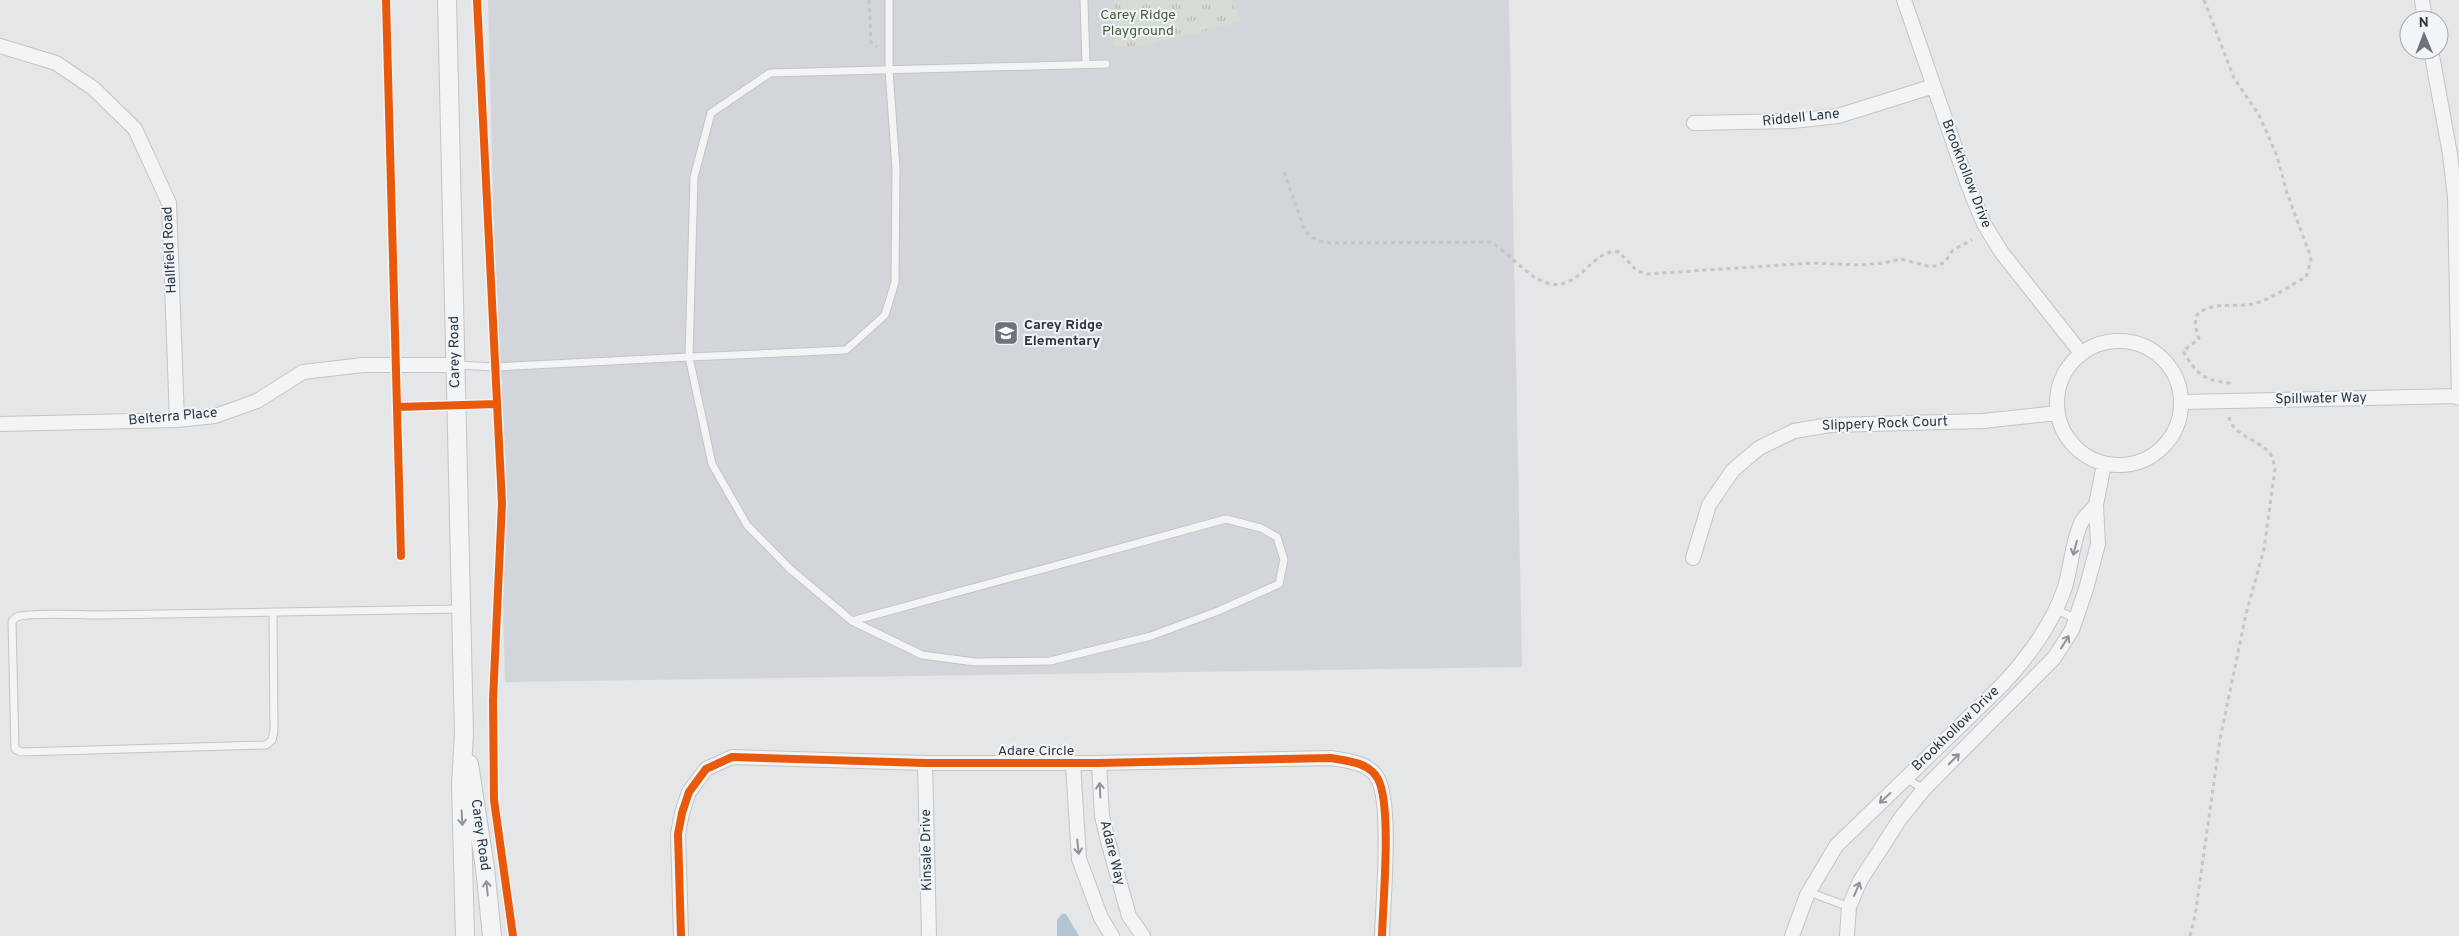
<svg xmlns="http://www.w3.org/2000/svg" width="2459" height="936" font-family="Overpass,sans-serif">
<defs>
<pattern id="park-tufts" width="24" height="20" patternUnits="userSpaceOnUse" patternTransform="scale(1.25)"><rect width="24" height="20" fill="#d5dcd4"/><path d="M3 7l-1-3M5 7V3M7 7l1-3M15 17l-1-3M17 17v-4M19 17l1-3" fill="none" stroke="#b7bdb7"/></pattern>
</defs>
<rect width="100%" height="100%" fill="#e4e6e8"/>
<!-- built -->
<path fill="#d2d6db" d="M488,0H1509L1522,667L505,682Z"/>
<!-- park -->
<path fill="url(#park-tufts)" d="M1114,0H1230L1242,21L1145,46L1114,47Z"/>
<!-- water -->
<path fill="#b2c5d3" d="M1062,914H1066L1079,936H1057V920Z"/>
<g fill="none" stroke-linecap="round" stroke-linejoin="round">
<defs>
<path id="service" d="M1084,0L1086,65
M456,365L495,367L689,357L694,177L711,113L770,73L1106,64
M2055,609L2076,619
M273,612L274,731L272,740L266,745L21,752L15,749L12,622C14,619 13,619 17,617C28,612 84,615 100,615C220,613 341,611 461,609
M852,621L1226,519L1261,528L1277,537L1284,560L1279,584L1218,611L1151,636L1050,661L975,662L922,655L852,621L790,569L747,525L712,464L689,357L846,350L885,315L895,282L896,169L889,70V0
M1905,778L1924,789
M1809,892L1849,907"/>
<path id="minor" d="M1904,0L1968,185L1984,224L2002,253L2081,353
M2422,0L2425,20
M0,46L56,63L93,88L135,129L169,203L177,420
M2431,50L2450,154L2455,197L2459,398
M1694,123L1793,121L1838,116L1934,86
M2057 403a62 62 0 1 1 124 0a62 62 0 1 1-124 0Z
M2182,402L2459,396
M0,424L177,420L215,416L257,401L303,372L363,365H456
M1693,558L1709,505L1733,470L1759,448L1794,431L1830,425L1983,421L2057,413
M925,763L929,936
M1073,763L1079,859L1101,918L1112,936
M1099,763L1102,816L1108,841L1129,916L1143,936
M681,936L678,834L682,813L689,792L706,769L732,757L925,763H1099L1331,758C1347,761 1369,762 1378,779C1392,806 1383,901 1382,936
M1792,936L1807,895L1836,846L2003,684C2028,657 2053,623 2065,587C2071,567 2072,543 2081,523C2084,517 2091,511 2096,505
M1847,936L1849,907L1860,881L1900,819L1924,789L2054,658L2072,630L2086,589L2098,544L2096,505L2104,464"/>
<path id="tertiary" d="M447,0L464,734L461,784L465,936
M469,764L485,868L492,936"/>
</defs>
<!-- service casing -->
<use href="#service" stroke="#c2c4c6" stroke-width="9"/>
<!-- minor casing -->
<use href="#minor" stroke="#c2c4c6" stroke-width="16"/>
<!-- tertiary casing -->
<use href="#tertiary" stroke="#c2c4c6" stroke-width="20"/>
<!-- path -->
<path stroke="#c3c5c9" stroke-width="3" stroke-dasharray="4 4" stroke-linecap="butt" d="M869,0L871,42L877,47
M2204,0L2234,78L2259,115L2277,156L2287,193L2310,255L2311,261L2306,277C2290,285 2271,300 2253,304C2234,308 2211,300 2196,316L2195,325L2199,339L2183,351C2196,373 2202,380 2229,383V387
M1284,172L1304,229C1310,238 1317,240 1327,243L1490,242C1511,253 1525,276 1547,283C1580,293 1592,247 1619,252L1637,271L1647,274L1813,263L1859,265L1884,263L1901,259L1927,266H1937L1945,262L1953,250L1972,240
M2190,936L2195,916L2220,739L2246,614L2264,549L2275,469C2274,465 2273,460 2272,457C2263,439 2231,437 2229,416"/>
<!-- service -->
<use href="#service" stroke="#f3f4f6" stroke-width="7"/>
<!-- minor -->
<use href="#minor" stroke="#f3f4f6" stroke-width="14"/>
<!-- tertiary -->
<use href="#tertiary" stroke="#f3f4f6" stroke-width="18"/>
<defs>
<path id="cycleway" d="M386,0L401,556
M477,0L502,503L493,700L494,800L513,936
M397,407L497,404
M681,936L678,834L682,813L689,792L706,769L732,757L925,763H1099L1331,758C1347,761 1369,762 1378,779C1392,806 1383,901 1382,936"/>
</defs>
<!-- cycleway casing -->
<use href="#cycleway" stroke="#f2f5f8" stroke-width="11"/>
<!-- cycleway -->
<use href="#cycleway" stroke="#e8590c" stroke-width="8"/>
</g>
<!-- one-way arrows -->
<defs><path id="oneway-shaft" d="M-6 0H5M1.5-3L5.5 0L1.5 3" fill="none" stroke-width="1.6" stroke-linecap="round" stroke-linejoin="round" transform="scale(1.25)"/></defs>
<g stroke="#8e949c">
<use href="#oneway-shaft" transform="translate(2075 548) rotate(105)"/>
<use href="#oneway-shaft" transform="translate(2065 642) rotate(-58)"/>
<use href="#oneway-shaft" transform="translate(1954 759) rotate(-45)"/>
<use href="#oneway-shaft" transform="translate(1100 790) rotate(-93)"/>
<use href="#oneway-shaft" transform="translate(1885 798) rotate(137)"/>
<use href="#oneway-shaft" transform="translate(462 818) rotate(87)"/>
<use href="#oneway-shaft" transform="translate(1078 847) rotate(84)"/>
<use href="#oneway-shaft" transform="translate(487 888) rotate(-96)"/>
<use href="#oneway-shaft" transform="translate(1857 889) rotate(-67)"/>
</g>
<!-- icons -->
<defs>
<symbol id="school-square" viewBox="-11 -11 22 22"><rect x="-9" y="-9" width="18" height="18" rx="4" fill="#6b737c" stroke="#f2f5f8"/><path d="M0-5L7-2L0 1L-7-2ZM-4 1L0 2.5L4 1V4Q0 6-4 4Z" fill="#fff"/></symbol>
</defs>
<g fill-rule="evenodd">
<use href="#school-square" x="992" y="319" width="28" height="28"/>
</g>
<g text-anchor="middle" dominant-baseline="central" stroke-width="4" stroke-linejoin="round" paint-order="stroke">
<!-- park labels -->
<g font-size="14" fill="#425e37" stroke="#f2f5f8">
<text x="1138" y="15">Carey Ridge<tspan x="1138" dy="16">Playground</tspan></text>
</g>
<!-- street labels -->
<g font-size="14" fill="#2a3542" stroke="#f2f5f8">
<text transform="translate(1801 118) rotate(-6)">Riddell Lane</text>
<text transform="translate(1966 174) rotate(69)">Brookhollow Drive</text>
<text transform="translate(170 250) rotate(-93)">Hallfield Road</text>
<text transform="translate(455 352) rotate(-91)">Carey Road</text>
<text transform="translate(2321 399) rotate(-1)">Spillwater Way</text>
<text transform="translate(173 417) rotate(-5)">Belterra Place</text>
<text transform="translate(1885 424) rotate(-2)">Slippery Rock Court</text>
<text transform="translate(1956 729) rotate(-44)">Brookhollow Drive</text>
<text x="1036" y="751">Adare Circle</text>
<text transform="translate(480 835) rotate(82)">Carey Road</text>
<text transform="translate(927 850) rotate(-91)">Kinsale Drive</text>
<text transform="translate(1112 853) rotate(76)">Adare Way</text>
</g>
<!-- poi labels -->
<g font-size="14" font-weight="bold" fill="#2a3542" stroke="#f2f5f8" text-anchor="start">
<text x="1024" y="325">Carey Ridge<tspan x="1024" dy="16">Elementary</tspan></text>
</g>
</g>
<!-- north arrow -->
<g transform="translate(2424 35) rotate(359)"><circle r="24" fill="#f2f5f8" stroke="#a2a8af"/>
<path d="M0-4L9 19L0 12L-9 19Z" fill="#6b737c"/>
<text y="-8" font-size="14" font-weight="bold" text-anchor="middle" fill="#2a3542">N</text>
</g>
</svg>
